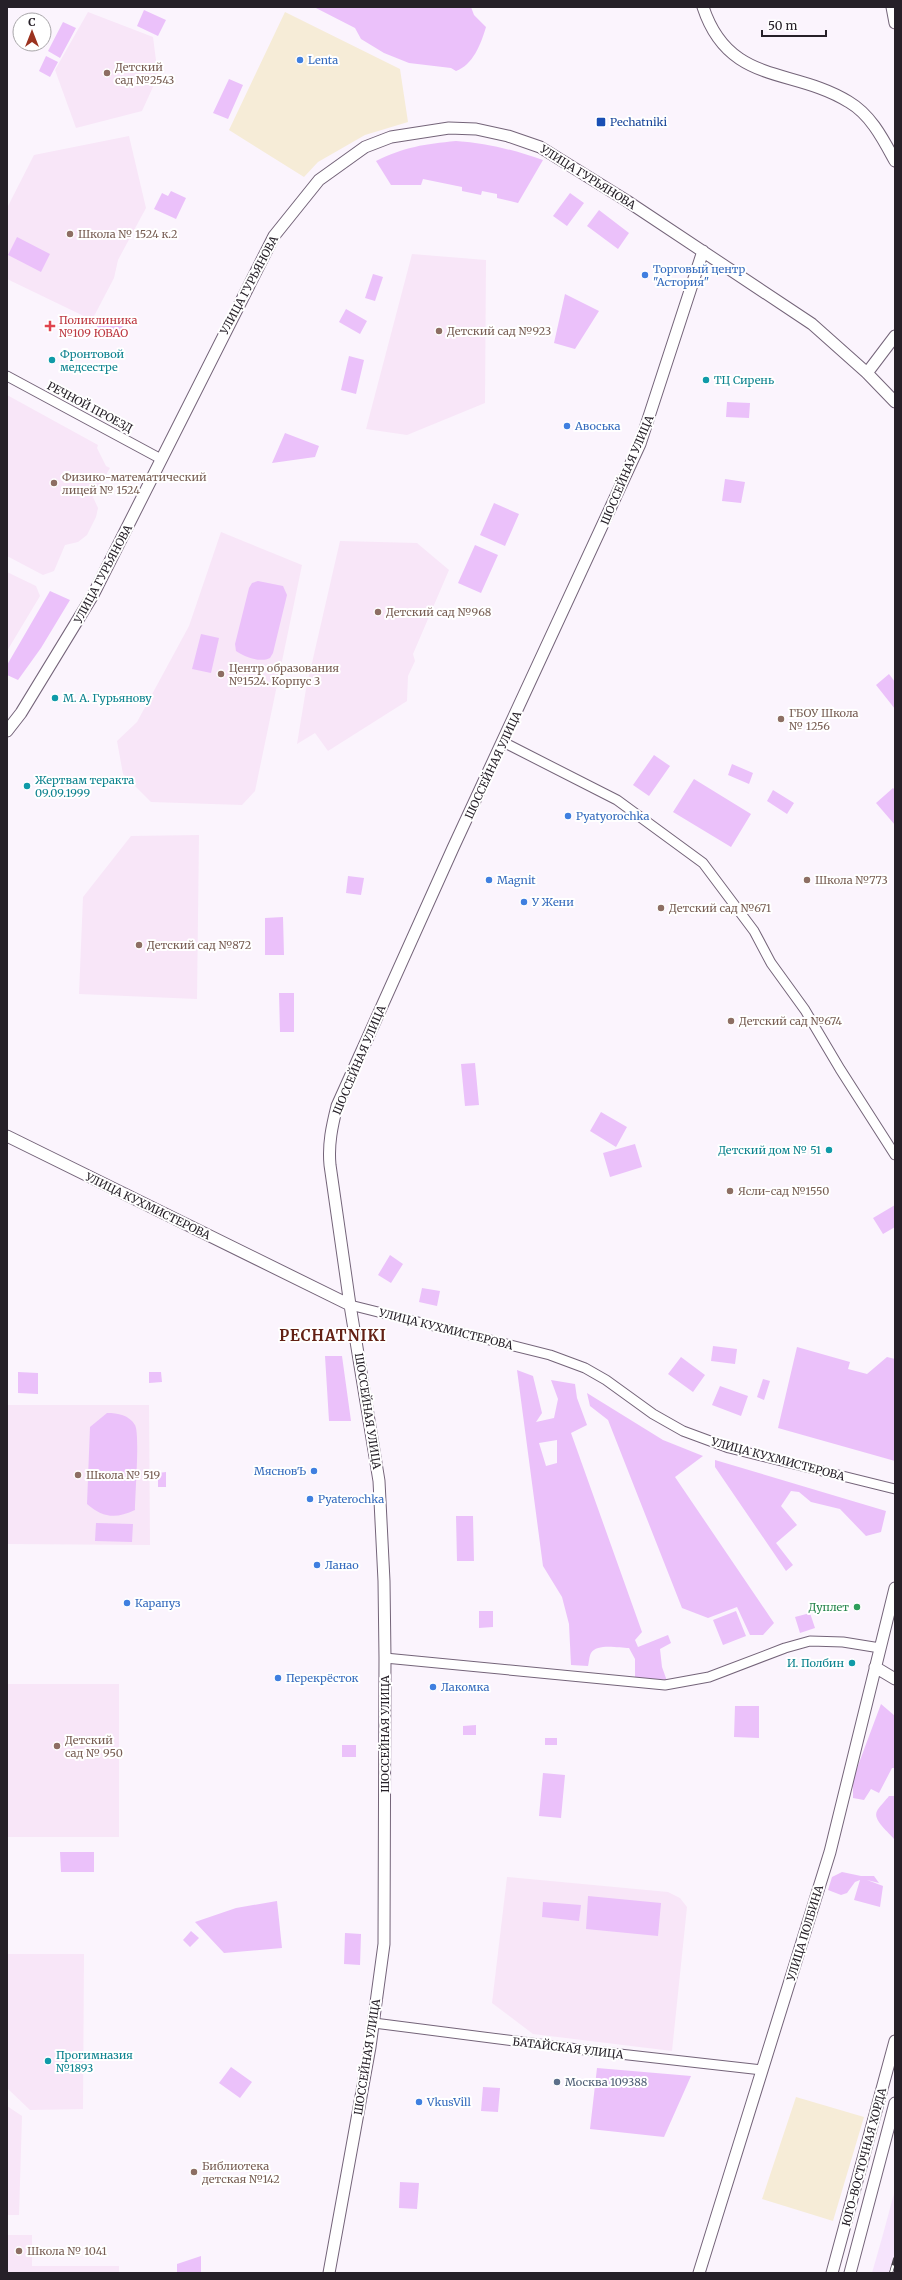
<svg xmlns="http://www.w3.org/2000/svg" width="902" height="2280" font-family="Merriweather,serif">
<rect width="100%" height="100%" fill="#fbf4fd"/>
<!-- commercial -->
<path fill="#f6ecd7" d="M285,12L400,69L408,122L365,135L318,162L304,177L229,130Z
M796,2097L864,2117L833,2221L762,2199Z"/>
<!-- built -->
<path fill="#f6e4fc" d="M895,2190V2273H872L882,2238Z"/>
<!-- education -->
<path fill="#f8e6f8" d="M88,12L153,37L158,76L142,111L76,128L55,70Z
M129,136L146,208L118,260L114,278L92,320L7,279V208L34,155Z
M412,254L486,260L485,403L407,435L366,429Z
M7,395L98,445L97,448L106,466L110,468L93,497L98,508L96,517L87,535L78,542L65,545L54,571L43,575L7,556Z
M221,532L302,565L255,791L242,805L151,802L123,774L117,741L137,722L189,626Z
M340,541L417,543L449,570L413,654L415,661L408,676L407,701L328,751L315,733L297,744L306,689Z
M7,572L36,586L40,596L7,651Z
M199,835L197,999L79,994L83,897L131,836Z
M7,1405H149L150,1545L7,1544Z
M7,1684H119V1837H7Z
M507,1877L668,1892L680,1898L687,1907L672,2051L533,2034L492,2003Z
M7,1954H84L83,2109L30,2110L7,2088Z
M7,2106L22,2116L19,2215H7Z
M7,2235H32V2266H119V2273H7Z"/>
<!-- green -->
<path fill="#ebc1fa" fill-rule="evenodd" d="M314,7H471L474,15L486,27C481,44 473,65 456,71L451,68L409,63L384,53L361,39L355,28Z
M144,10L166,20L158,36L137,26Z
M63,22L76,28L60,58L48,51Z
M46,56L58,62L50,77L39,71Z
M229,79L243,85L228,119L213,113Z
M456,141C487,143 514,150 543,160L518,203L497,198V194L482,191L481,195L462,191V187L423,179L421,185H391L376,161C404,147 425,144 456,141Z
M171,191L186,198L176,219L154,209L162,193L168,196Z
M570,193L584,203L567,226L553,216Z
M599,210L629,233L618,249L587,226Z
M17,237L50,254L41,272L8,255Z
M373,274L383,277L375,301L365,298Z
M565,294L599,311L575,349L554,343Z
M346,309L367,321L360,334L339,322Z
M102,316L123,326L117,339L96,329Z
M349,356L364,360L356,394L341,390Z
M727,402L750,403L749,418L726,417Z
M285,433L319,446L315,457L272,463Z
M725,479L745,482L741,503L722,501Z
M494,503L519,514L505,546L480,535Z
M475,545L498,555L481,593L458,583Z
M258,581L283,586L287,595L273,653L270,658C261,663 244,657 236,651L235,644L249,588L252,583Z
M50,591L70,600L41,648L18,680L7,675V665Z
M201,634L219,638L211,673L192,669Z
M889,674L895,682V709L876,685Z
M654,755L670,766L649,796L633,785Z
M732,764L753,773L749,784L728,775Z
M694,779L751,814L731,847L673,812Z
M893,788L895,790V825L876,803Z
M773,790L794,803L787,814L767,801Z
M348,876L364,878L361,895L346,893Z
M283,917L284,955H265V918Z
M279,993H294V1032H280Z
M475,1063L479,1105L465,1106L461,1064Z
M601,1112L627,1127L616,1147L590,1131Z
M635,1144L642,1167L610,1177L603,1153Z
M895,1205V1227L883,1234L873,1218Z
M390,1255L403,1264L391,1283L378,1275Z
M422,1288L440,1291L437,1306L419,1302Z
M713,1346L737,1349L735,1364L711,1361Z
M797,1347L850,1362L848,1369L867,1374L887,1357L895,1359V1461L778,1428Z
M325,1356H342L351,1421H329Z
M681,1357L705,1375L693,1392L668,1374Z
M517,1370L533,1376L542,1413L536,1422L554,1418L558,1399L551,1380L575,1384L577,1398L587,1425L571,1433L642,1632L635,1640L638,1647L668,1635L671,1643L660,1649L662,1667L667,1681L635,1678V1659L629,1648C619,1648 597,1643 591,1653C589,1657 589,1663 588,1666L571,1665L569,1624L562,1597L543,1566ZM557,1440V1463L546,1466L539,1443Z
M18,1372L38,1373V1394L18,1393Z
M149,1372H161L162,1382L149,1383Z
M763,1379L770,1381L764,1400L757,1397Z
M720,1386L748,1396L741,1416L712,1405Z
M587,1393L663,1440L703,1456L675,1477L774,1623L763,1635H750L737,1607L708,1618L682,1608L608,1420L590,1406Z
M107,1413C118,1413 129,1415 135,1425C140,1434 135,1495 135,1510C116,1519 103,1518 87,1504L90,1427Z
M715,1460L886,1511L881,1532L866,1536L840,1509L811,1502L799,1492L791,1491L781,1506L797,1525L776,1543L793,1565L786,1571L715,1467Z
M166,1472V1487H158V1473Z
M456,1516H473L474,1561H457Z
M96,1523L133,1524L132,1542L95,1541Z
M479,1611H493V1627L479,1628Z
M736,1611L746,1636L723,1645L713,1620Z
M810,1613L815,1628L800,1633L795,1617Z
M881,1704L895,1716V1768H892L879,1793L871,1789L864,1800L853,1798V1779Z
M735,1706H759V1738L734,1737Z
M476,1725V1735H463V1726Z
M545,1738H557V1745H545Z
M342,1745H356V1757H342Z
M543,1773L565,1775L561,1818L539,1816Z
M889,1796H895V1840C890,1833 872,1820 877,1811C878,1808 886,1800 889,1796Z
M60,1852H94V1872H61Z
M842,1872L861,1876H874L879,1883L867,1880L883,1886L880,1907L854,1900L860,1880L855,1882L847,1893L841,1895L828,1890L832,1877Z
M588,1896L661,1903L658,1936L586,1929Z
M277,1901L282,1948L224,1953L195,1922L236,1908Z
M543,1902L581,1905L579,1921L542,1917Z
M191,1931L199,1938L190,1947L183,1940Z
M345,1933L361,1934L360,1965L344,1964Z
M231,2067L252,2082L240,2098L219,2083Z
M597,2068L691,2076L664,2137L590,2129Z
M483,2087L500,2088L498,2112L481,2111Z
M400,2182L419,2183L417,2209L399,2208Z
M201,2256V2273H177V2264Z"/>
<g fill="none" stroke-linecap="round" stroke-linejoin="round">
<defs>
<path id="minor" d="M7,376L161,459
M503,742L617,800L703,863L754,931L771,963L805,1010L840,1069L895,1155
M350,1305L550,1355L585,1368L606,1380L653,1414L683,1431L729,1448L895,1489
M385,1658L665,1685L709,1677L785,1648L810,1641L843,1642L880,1648
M374,2023L593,2051L762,2070"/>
<path id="major" d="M703,7C729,86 793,67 849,102C871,115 883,139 895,161
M892,7L895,23
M867,373L895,336
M7,731L21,713L93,595L274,236L319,180L365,147L391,137L449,128L476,129L508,136L540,147L627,201L812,324L867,373L895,402
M7,1136L350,1305
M875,1667L895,1679
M329,2273L370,2047L384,1944L385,1658L384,1581L379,1481L350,1305L330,1165C328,1144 332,1126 337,1106L453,848L640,444L703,251
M699,2273L830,1852L895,1588
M832,2273L895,2041
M850,2273L895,2103"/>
</defs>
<!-- minor casing -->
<use href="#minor" stroke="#746479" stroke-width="11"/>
<!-- major casing -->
<use href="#major" stroke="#746479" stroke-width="13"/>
<!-- minor -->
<use href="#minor" stroke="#fff" stroke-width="9"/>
<!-- major -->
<use href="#major" stroke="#fff" stroke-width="11"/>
<defs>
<path id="rail" d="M891,2273L895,2259"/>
</defs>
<!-- rail casing -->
<use href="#rail" stroke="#48424a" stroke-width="4"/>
<!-- rail -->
<use href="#rail" stroke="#fff" stroke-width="2.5" stroke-dasharray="8" stroke-linecap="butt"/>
</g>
<!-- markers -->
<g fill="#3f7fe0" stroke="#fff" stroke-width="1.5">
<circle cx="300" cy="60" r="4"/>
<circle cx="645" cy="275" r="4"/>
<circle cx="567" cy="426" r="4"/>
<circle cx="568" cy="816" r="4"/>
<circle cx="489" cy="880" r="4"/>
<circle cx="524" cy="902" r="4"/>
<circle cx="314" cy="1471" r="4"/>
<circle cx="310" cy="1499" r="4"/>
<circle cx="317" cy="1565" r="4"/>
<circle cx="127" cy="1603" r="4"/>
<circle cx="278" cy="1678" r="4"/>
<circle cx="433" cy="1687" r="4"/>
<circle cx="419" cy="2102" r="4"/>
</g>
<g fill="#8d6e63" stroke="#fff" stroke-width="1.5">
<circle cx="107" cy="73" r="4"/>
<circle cx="70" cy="234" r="4"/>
<circle cx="439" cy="331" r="4"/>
<circle cx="54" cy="483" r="4"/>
<circle cx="378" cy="612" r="4"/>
<circle cx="221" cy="674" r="4"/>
<circle cx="781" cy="719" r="4"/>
<circle cx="807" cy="880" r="4"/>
<circle cx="661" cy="908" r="4"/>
<circle cx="139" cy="945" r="4"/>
<circle cx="731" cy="1021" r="4"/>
<circle cx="730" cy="1191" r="4"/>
<circle cx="78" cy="1475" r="4"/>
<circle cx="57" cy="1746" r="4"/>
<circle cx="194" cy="2172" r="4"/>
<circle cx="19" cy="2251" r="4"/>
</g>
<rect fill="#1a4fb4" stroke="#fff" stroke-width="1.5" x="596" y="117" width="10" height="10" rx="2"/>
<path fill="#e0444e" stroke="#fff" stroke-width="1.5" d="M48 320h4v4h4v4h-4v4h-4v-4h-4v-4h4z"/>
<g fill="#0f9aa8" stroke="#fff" stroke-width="1.5">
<circle cx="52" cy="360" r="4"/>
<circle cx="706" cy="380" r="4"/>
<circle cx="55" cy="698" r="4"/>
<circle cx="27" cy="786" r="4"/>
<circle cx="829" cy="1150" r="4"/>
<circle cx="852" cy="1663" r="4"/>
<circle cx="48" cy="2061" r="4"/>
</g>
<circle fill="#2e9e5b" stroke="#fff" stroke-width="1.5" cx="857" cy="1607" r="4"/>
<circle fill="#5c6f8a" stroke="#fff" stroke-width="1.5" cx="557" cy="2082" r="4"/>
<g text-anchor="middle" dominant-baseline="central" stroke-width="4" stroke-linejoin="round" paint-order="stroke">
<!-- shop labels -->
<g font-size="11" fill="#366cbe" stroke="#fff" text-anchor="start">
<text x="308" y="60">Lenta</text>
<text x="653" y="269">Торговый центр<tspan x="653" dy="13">"Астория"</tspan></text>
<text x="575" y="426">Авоська</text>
<text x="576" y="816">Pyatyorochka</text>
<text x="497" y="880">Magnit</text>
<text x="532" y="902">У Жени</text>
<text x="306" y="1471" text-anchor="end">МясновЪ</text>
<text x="318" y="1499">Pyaterochka</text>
<text x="325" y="1565">Ланао</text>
<text x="135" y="1603">Карапуз</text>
<text x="286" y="1678">Перекрёсток</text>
<text x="441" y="1687">Лакомка</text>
<text x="427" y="2102">VkusVill</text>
</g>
<!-- education labels -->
<g font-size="11" fill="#785e54" stroke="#fff" text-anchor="start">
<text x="115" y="67">Детский<tspan x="115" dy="13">сад №2543</tspan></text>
<text x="78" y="234">Школа № 1524 к.2</text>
<text x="447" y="331">Детский сад №923</text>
<text x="62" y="477">Физико-математический<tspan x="62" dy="13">лицей № 1524</tspan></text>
<text x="386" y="612">Детский сад №968</text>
<text x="229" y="668">Центр образования<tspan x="229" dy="13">№1524. Корпус 3</tspan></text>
<text x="789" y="713">ГБОУ Школа<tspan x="789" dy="13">№ 1256</tspan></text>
<text x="815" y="880">Школа №773</text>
<text x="669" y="908">Детский сад №671</text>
<text x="147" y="945">Детский сад №872</text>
<text x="739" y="1021">Детский сад №674</text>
<text x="738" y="1191">Ясли-сад №1550</text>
<text x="86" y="1475">Школа № 519</text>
<text x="65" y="1740">Детский<tspan x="65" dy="13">сад № 950</tspan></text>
<text x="202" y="2166">Библиотека<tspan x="202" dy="13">детская №142</tspan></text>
<text x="27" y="2251">Школа № 1041</text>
</g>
<!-- transit labels -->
<g font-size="11" fill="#164399" stroke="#fff" text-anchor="start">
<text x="610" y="122">Pechatniki</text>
</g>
<!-- street labels -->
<g font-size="11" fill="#262028" stroke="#fff">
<text transform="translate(588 177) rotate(32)">УЛИЦА ГУРЬЯНОВА</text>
<text transform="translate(249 285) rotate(-62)">УЛИЦА ГУРЬЯНОВА</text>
<text transform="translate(90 407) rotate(28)">РЕЧНОЙ ПРОЕЗД</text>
<text transform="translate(627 470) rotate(-67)">ШОССЕЙНАЯ УЛИЦА</text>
<text transform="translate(103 574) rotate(-62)">УЛИЦА ГУРЬЯНОВА</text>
<text transform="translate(493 765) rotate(-65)">ШОССЕЙНАЯ УЛИЦА</text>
<text transform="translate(359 1060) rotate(-67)">ШОССЕЙНАЯ УЛИЦА</text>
<text transform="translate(148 1206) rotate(26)">УЛИЦА КУХМИСТЕРОВА</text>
<text transform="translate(446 1329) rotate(14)">УЛИЦА КУХМИСТЕРОВА</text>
<text transform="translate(368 1411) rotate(81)">ШОССЕЙНАЯ УЛИЦА</text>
<text transform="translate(778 1459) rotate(15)">УЛИЦА КУХМИСТЕРОВА</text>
<text transform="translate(385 1734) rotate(-90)">ШОССЕЙНАЯ УЛИЦА</text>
<text transform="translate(805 1933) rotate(-73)">УЛИЦА ПОЛБИНА</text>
<text transform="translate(568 2048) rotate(7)">БАТАЙСКАЯ УЛИЦА</text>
<text transform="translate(367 2057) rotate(-81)">ШОССЕЙНАЯ УЛИЦА</text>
<text transform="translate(864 2157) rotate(-75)">ЮГО-ВОСТОЧНАЯ ХОРДА</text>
</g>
<!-- health labels -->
<g font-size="11" fill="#be3a42" stroke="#fff" text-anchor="start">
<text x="59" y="320">Поликлиника<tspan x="59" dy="13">№109 ЮВАО</tspan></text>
</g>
<!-- culture labels -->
<g font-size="11" fill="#0d838f" stroke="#fff" text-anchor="start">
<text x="60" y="354">Фронтовой<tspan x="60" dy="13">медсестре</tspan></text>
<text x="714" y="380">ТЦ Сирень</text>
<text x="63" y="698">М. А. Гурьянову</text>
<text x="35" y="780">Жертвам теракта<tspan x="35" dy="13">09.09.1999</tspan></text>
<text x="821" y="1150" text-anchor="end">Детский дом № 51</text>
<text x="844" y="1663" text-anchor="end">И. Полбин</text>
<text x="56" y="2055">Прогимназия<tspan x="56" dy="13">№1893</tspan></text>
</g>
<!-- leisure labels -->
<g font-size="11" fill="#27864d" stroke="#fff" text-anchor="end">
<text x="849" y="1607">Дуплет</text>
</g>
<!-- service labels -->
<g font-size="11" fill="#4e5e75" stroke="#fff" text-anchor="start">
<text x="565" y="2082">Москва 109388</text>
</g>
<!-- district labels -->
<g font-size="15" font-weight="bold" letter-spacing="1" fill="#632014" stroke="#fff">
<text x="333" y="1335">PECHATNIKI</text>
</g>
</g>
<!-- border -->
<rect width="902" height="2280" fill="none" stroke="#262028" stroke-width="16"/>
<!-- north arrow -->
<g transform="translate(32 32)"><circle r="19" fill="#ffffff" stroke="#a8a6a9"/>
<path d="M0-3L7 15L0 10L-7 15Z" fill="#9b321f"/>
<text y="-6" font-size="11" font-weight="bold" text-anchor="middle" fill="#262028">С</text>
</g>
<!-- scale -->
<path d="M762 30v6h64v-6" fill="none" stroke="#262028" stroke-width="2"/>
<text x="768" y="30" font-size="12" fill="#262028" stroke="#ffffff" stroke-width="3" paint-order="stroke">50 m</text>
</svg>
